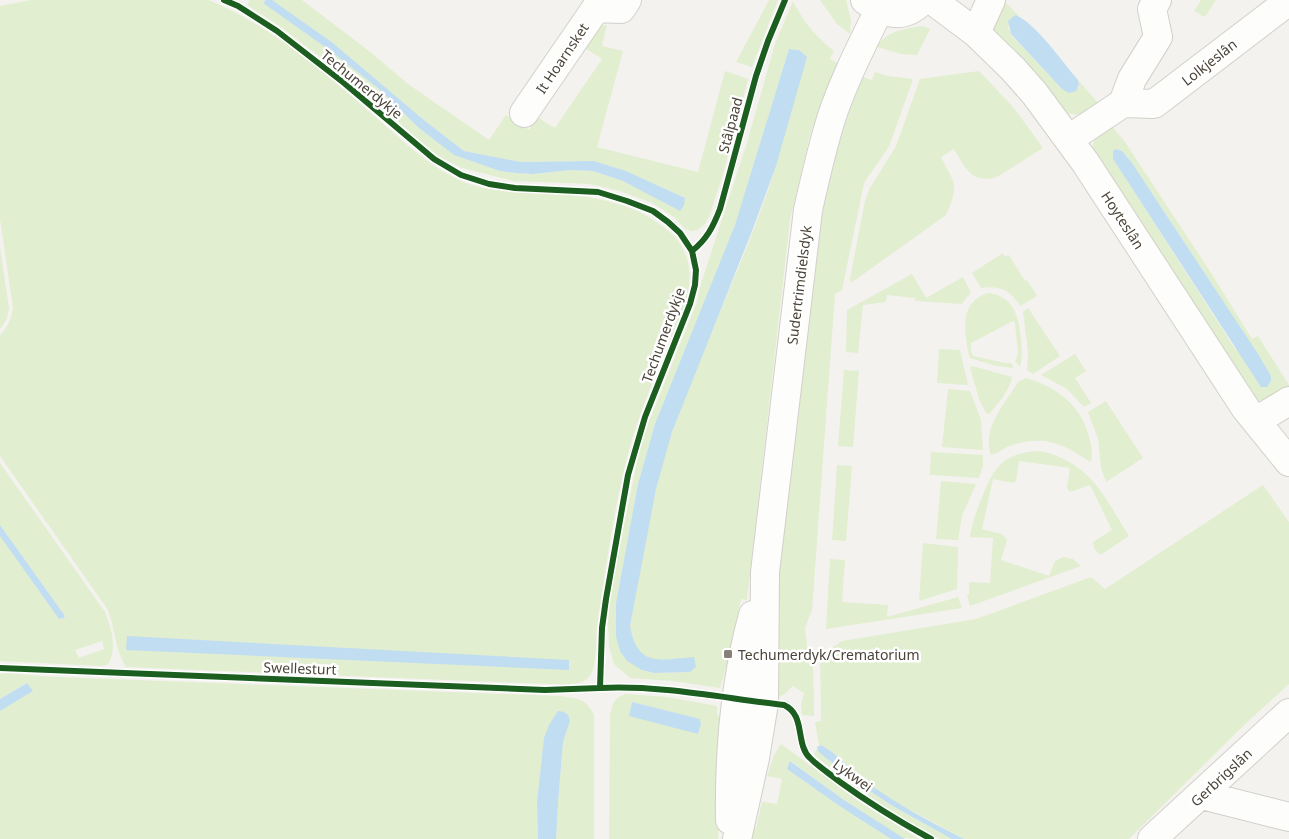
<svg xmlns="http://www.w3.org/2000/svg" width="1289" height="839" font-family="'Noto Sans',sans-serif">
<rect width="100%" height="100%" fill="#f4f2ee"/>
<!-- green -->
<path fill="#e1eecf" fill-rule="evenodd" d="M31,0H208C267,23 327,74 374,116C400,138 426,164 457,179C483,192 515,192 544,193C583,195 626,200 658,223C663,227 670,231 674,236C682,245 688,257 689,269C693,296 674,329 664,353C652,384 639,415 630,446C614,505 606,566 597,626C595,639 598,667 589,677C580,687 562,684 549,684L126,667C115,650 115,629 108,610L0,456V335C8,327 11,319 13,308L0,219V6Z
M250,0H266L263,3L328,48L378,88L419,128L454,155L500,171L516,173L533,174L571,170L593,171L623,181L680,210L685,198L626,171L594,161L521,162L464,151L425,121L333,43L272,0H302L369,51L408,84L489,140L506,115L529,130L537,117L555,128L602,59L585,48C590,39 596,24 607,25L602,46L623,51L597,147L698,172L725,71L748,79L723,174L710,214L705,224L697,230L691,231L685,229L674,217L652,203L620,191L590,184L514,181L462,168L448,161L437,155L411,133L366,92L281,27L247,5Z
M769,0H778L752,67L736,62Z
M820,0H846L851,20L850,34L837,24Z
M1003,0L1019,16L1014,15L1008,27L1011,35L1062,89L1079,88L1078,80L1099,104C1082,114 1082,117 1063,112L995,37L992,22Z
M1201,0H1216L1205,17L1194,11Z
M793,1C804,23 815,36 834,51L830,59L838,64L830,82L810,135L790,220L747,600L741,599L729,657L720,688L673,681L630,678L614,664L609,647L608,624L610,600L620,544L640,448L650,419L697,302L701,284L746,146L775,44ZM789,49L799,50C793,89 788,127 776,165C748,256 704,341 673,430C651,492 642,562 630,627C638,669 660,659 694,658L690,672L654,673L642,670L616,603L638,484L655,424L735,226Z
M923,26L930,29L917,55L901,54L877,47C887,30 905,29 923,26Z
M979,71L1014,108L1043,148L997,177C972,184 965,168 954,149L941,157C954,183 960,184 946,215L851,283L850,278L865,201L870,188L896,146L920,79Z
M875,72L888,76L913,79L889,147L865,181L863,188L842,290L835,294L812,610L805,628L808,653H813L814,716L802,715L801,705L804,693L793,686C786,692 784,698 773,696C774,667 774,638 776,609C782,526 791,443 802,360C814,260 823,170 863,77L872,80Z
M1111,125L1125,142L1213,276L1252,339L1258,336L1289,385V392L1267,401L1255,400L1091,150L1095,139ZM1116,149L1122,151L1132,163L1214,287L1237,352L1113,159L1114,151Z
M0,247L9,308L7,319L0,329Z
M1003,253L1005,257L1009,255L1025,281L1027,280L1037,296L1020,306C1011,290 999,285 981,288L972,273Z
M912,274L926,298L963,277L971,293L966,298L962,304L915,301V298L887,295L886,302L863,305L858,353L846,352L847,310Z
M988,293C1014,296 1019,317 1021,340C1022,349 1022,359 1020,367L1015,361L1018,354L1015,323L1013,321L971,343V351L973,356L1005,363H1011L1014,368L996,366L970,358L969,355C964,331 959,302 988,293Z
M1028,308L1060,356L1033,374L1027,370L1028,352L1023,312Z
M939,349L960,350L968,385L937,383Z
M1075,354L1086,371L1075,378L1091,403L1084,407L1067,389L1041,375Z
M972,366L1012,377C1011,388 997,406 989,414L986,413L979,399L971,371L970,367Z
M844,370L859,371L853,447L838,446Z
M1026,378C1057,387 1081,405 1089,437C1091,445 1093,453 1091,461H1089C1061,443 1046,435 1012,445C1005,447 999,453 991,455C981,428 1006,403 1018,382Z
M948,389L970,391L981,420L983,450L942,447Z
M1106,401L1143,458L1106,482L1101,468L1098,439L1088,412Z
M1041,451C1092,464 1103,495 1129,536L1102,554H1099L1094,548L1093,542L1112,530L1090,485L1070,492L1067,488L1070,468L1019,461L1016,481L1013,483L993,479L982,529L1002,534L1007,540L1001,560L1049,576L1055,561L1063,557L1073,559L1081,566L970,606L967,595L969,594V582L990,583L993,538L970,537C972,522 977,509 983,495C995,465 1006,452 1041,451Z
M931,452L983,455V466L979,478L930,475Z
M0,463L105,612C111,628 118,648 108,664L103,666L0,661V536L59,619L64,618L65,616L0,525ZM102,641L104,649L79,658L75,650Z
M837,465L852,466L846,541L832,540Z
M941,481L976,484L962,516L958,540L936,539Z
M1263,485L1289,522V684L1242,727L1129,839H964L890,799L863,780L837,756L825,747L819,745L815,722L821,721L820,652L827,651L842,641L976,619L1091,577L1105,589Z
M923,543L958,547L957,589L919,601Z
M830,559L845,560L842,602L888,605L887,617L958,597L962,608L826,629Z
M7,673L56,677L559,696C575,698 587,698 594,715V839H556L558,803L563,742L570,721L544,738L537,802L538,839H0V711L33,691L26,683L0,699V674Z
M626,694L667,697L717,706V715L726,719L718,839H609L610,717C612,705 613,698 626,694ZM632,702L699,719L701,724L698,733L630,716Z
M781,744L861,803L919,839L903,838L844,800L791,761L787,769L841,807L891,839H748L750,827L756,828L762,802L777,804L782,779L767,776L774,755Z
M817,749L822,755L861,785L891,805L952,839H940L911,823L867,795L820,760L814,754Z"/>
<!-- water -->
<path fill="#c0ddf1" d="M266,0H272L333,43L425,121L464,151L521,162L594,161L626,171L685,198L684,205L680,211L623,181L593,171L571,170L533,174L516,173L500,171L454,155L419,128L378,88L328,49L263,3Z
M1015,15C1034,21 1064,64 1078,80L1079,85L1076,91L1069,93L1062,89L1011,34L1008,21Z
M789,49L799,50L807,57L776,166L752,231L672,432L656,489L630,626C638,669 660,659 694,657L696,667L690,672L654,673L642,670L627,661L620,651L616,636V603L638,484L655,424L735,225Z
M1116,149L1122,151L1132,163L1258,354L1271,376V381L1267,387H1261L1113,159V151Z
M0,525L65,616L64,618L59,619L0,536Z
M127,636L569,660V670L126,650Z
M27,683L33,691L0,711V699Z
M632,702L700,719L701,724L698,734L629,716Z
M558,711L564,712L568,715L570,721L563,742L558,803L556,839H538L537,802L544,738L549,725Z
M821,745C838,754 850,770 866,782C897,804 930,822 964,839H952L891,805L861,785L822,755L818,751L817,747Z
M790,761L844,800L905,839H891L841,807L787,769Z"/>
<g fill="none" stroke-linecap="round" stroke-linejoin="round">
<defs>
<path id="minor" d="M865,0C886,15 904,20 923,0
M932,0L976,33L1013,69L1035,94L1085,162L1246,409L1289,462
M976,33L991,0
M1123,103L1132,79L1158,37L1152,9L1157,0
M524,113L596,8L621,9L627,0
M1069,139L1123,103L1154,104L1289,1
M1256,421L1289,401
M1202,795L1289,817
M730,820C729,752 735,681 753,615
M737,839L755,758L764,703L765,572L808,210C815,179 822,147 832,116C844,80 862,45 879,10
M1152,839L1289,713"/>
</defs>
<!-- minor casing -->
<use href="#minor" stroke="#d2d0cb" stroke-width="30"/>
<!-- minor -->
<use href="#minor" stroke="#fdfdfc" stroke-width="28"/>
<defs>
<path id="cycleway" d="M224,0L238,6L277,31L344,83L434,159L461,175L489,184L515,188L598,192L627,201L653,211L668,222L680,233L692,251L696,270L695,285L690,304L645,417L628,475L606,599L602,628L600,688C662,685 723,698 784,705C806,715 795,744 810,758C819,767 830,774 840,782C869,803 900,822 931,839
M692,251C707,239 713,227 720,209L756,76L768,41L785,0
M0,668L545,690L600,688"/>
</defs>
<!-- cycleway casing -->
<use href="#cycleway" stroke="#fff" stroke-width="9"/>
<!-- cycleway -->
<use href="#cycleway" stroke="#1b5e20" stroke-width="6"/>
</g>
<!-- markers -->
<rect fill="#868178" stroke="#fff" stroke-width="2" x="723" y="649" width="10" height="10" rx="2.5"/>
<g text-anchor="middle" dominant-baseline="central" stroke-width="5" stroke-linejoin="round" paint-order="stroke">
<!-- street labels -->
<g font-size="14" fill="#4b4439" stroke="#fff">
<text transform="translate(562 58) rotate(-56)">It Hoarnsket</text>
<text transform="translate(1209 62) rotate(-38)">Lolkjeslân</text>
<text transform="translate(362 84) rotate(39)">Techumerdykje</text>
<text transform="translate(730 125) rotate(-75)">Stâlpaad</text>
<text transform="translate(1123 220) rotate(57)">Hoyteslân</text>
<text transform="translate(799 285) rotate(-83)">Sudertrimdielsdyk</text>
<text transform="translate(663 335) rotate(-70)">Techumerdykje</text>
<text transform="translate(300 668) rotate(2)">Swellesturt</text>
<text transform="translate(853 775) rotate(36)">Lykwei</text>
<text transform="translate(1221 777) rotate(-43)">Gerbrigslân</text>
</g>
<!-- poi labels -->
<g font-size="14" fill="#4b4439" stroke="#fff" text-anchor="start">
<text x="738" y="654">Techumerdyk/Crematorium</text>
</g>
</g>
</svg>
